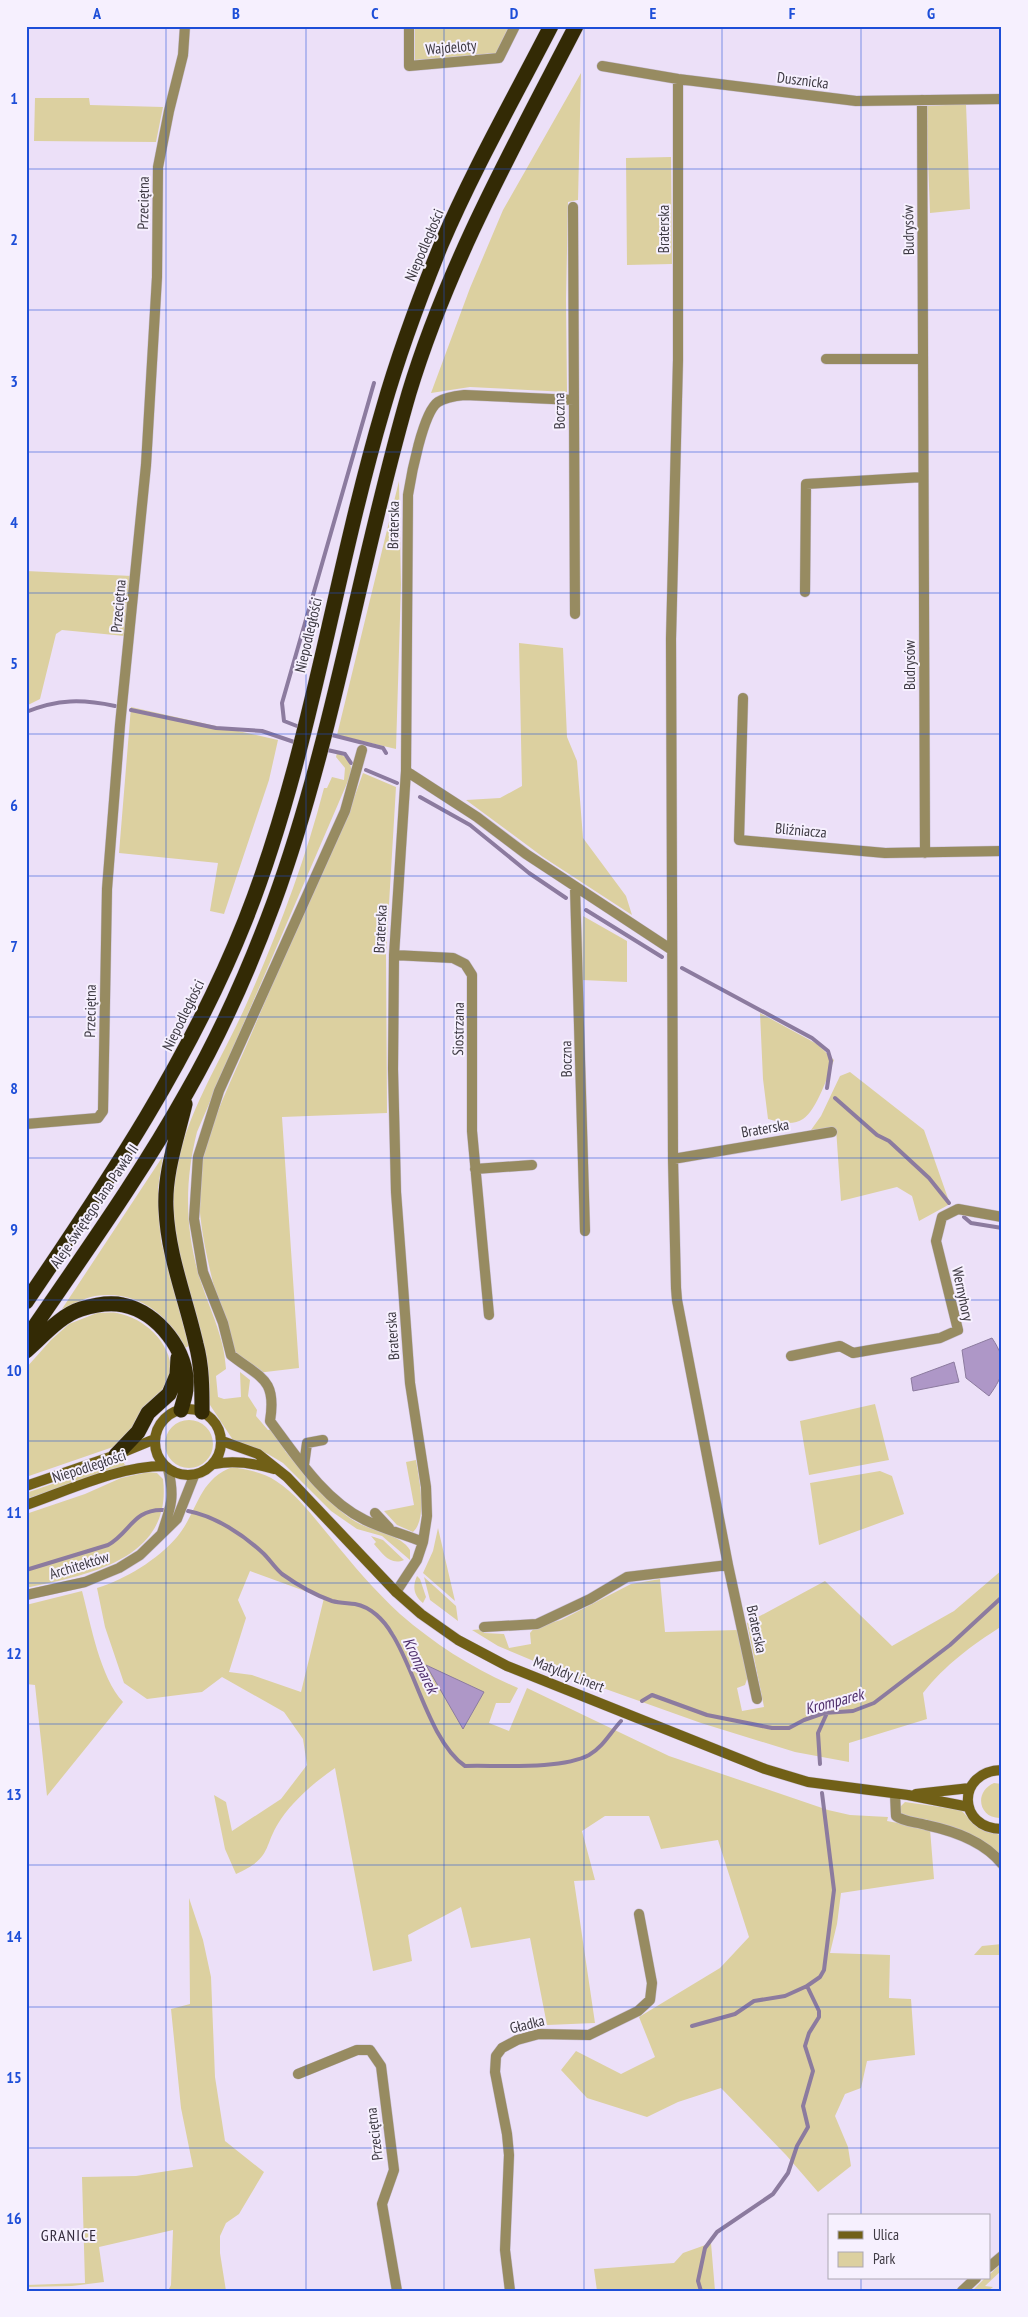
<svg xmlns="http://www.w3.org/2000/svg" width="1028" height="2317" font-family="'PT Sans Narrow',sans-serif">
<rect width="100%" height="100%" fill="#ece0f8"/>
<!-- green -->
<path fill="#dcd0a0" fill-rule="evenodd" d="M415,26H509L496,53L415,60Z
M581,73L578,200L568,202L566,300L567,392L470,387L431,393L470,288L503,210Z
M35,98H89L90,105L163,107L156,142L34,141Z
M966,104L970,209L930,213L926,106Z
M671,157L672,264L627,265L626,158Z
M399,481L401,585L396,749L337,735Z
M26,571L132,576L125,636L62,630L56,634L40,699L26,706Z
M519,643L563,648L567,737L577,761L583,838L626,896L632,915L543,857L466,800L500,798L522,786Z
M131,707L278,740L269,780L224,914L210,911L218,863L119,853Z
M337,753C348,757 352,763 351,774L197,1132C184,1183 185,1232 201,1282C211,1313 224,1336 226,1369L216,1376L218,1397L224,1399L241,1397L240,1372L250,1380L248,1396L257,1410L256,1416L268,1430L274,1429L285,1444V1451C303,1471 336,1513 360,1524C375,1531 401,1535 410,1550V1560L382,1536L357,1529L331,1511L283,1463L268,1454L233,1440L210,1405C201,1366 194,1326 186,1287C180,1254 170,1220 173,1186C181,1121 220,1063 246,1005C277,935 305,862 324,788H327L332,777L344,780L345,768L336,757Z
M363,773L396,787L386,954L387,1113L282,1117L299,1368L257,1373L231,1355C220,1306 201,1248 199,1199C198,1146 226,1093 247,1044C263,1007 278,970 294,933C318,880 344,828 363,773Z
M583,916L627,941V982L582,980Z
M760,1013L817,1044L834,1060C828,1075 817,1110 803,1119C793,1126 778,1122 768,1119L763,1079Z
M850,1072L924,1130L950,1204L919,1221L912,1196L897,1187L841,1201L836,1128L811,1130L821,1116L840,1076Z
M163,1156L158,1188L161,1241L189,1346L185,1348C167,1313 137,1290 95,1296C84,1298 73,1305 62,1309Z
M97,1313C104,1313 111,1312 117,1313C144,1318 171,1342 171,1371C170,1382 135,1428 126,1438C122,1442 117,1444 113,1447L26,1477V1368L51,1340L69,1324Z
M875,1404L889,1460L809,1475L800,1421Z
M165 1444a24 24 0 1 1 48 0a24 24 0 1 1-48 0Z
M125,1459L124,1464L127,1466L26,1499V1493Z
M416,1460C419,1479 428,1518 413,1532L397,1525L384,1511L414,1505L406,1462Z
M233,1467C248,1470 263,1472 276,1481C298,1495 314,1518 331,1538C352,1564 375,1591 400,1614C437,1646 474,1669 518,1688L510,1703H496L489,1723L509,1731L527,1688L669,1756L828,1810L850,1815L888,1817L887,1821L930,1829L934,1879L841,1893L837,1924L830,1953L890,1955L889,1998L911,1999L915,2055L867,2061L861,2088L845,2094L835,2116L848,2147L851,2166L818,2192L786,2155L721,2088L678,2102L647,2117L587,2098L561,2070L576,2051L621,2074L655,2057L639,2017L720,1968L749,1937L718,1840L661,1849L649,1816H605L582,1831L595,1880L574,1881L595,2023L547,2025L530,1938L471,1948L461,1907L408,1935L412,1961L373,1971L335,1768C316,1781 294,1800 281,1819C262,1847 274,1857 236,1874L225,1849L214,1795L226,1802L232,1831L281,1799L307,1765L303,1739L284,1712L222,1677L202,1692L147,1699L124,1683L105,1627L97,1588C126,1579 157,1560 177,1537C198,1512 198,1479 233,1467ZM250,1571L324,1598L301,1692L252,1675L229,1672L246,1618L238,1600Z
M880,1471L892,1476L904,1514L819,1545L810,1483Z
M148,1472L157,1473L163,1479C173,1560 87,1575 26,1588V1514L85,1494L121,1478Z
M438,1528L455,1601L423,1573L433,1551Z
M371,1536L383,1540L404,1560C390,1566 382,1553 374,1544L376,1542Z
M1002,1570V1626C971,1646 946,1664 923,1693L927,1719L849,1743V1762L795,1752L701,1723L572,1677L498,1646L472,1630L483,1629L484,1633L504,1634L509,1648L531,1644L530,1633L535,1627L561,1620L631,1584L660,1579L665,1632L738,1630L748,1676L745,1685L737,1688L742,1711L764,1707L747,1623L825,1581L892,1646L954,1611Z
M417,1576L420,1579L426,1597L423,1603C414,1596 412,1587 417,1576Z
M424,1577L456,1606L458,1621L430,1600Z
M82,1591C91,1625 100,1677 123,1702L47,1796L35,1685L26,1684V1605Z
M994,1783L1002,1784V1818C979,1820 973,1792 994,1783Z
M905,1802L961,1810L976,1826L1002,1836V1859L1000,1856L900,1815L899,1808Z
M189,1898L203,1940L211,1977L215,2077L225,2141L264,2172L239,2214L226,2223L220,2236V2253L226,2291H168L171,2285L173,2230L99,2247L104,2282L72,2286L26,2287V2285L85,2283L82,2177L136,2176L193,2167L181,2108L171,2009L190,2004Z
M1002,1944V1955H974L982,1946Z
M711,2243L715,2291H597L594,2269L674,2263L683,2253Z
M1002,2263V2270L985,2286L993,2287L988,2291H972L985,2278H989V2275Z"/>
<!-- water -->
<path fill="#ae97c7" stroke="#8c7b9f" d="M992,1338C1008,1362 1005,1374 989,1396L966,1378L962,1350Z
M954,1362L959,1382L913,1391L911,1378Z
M426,1665L484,1692L463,1729Z"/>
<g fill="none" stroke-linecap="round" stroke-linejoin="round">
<!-- stream -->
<path stroke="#8c7b9f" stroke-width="4" d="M131,710L216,728L262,731L297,743
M26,712C58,699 82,699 115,706
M302,728L284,721L282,703L374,383
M328,734L383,748L386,753
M323,749L345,754L351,763
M366,770L397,783
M420,797L470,825L529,873L566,898
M586,910L662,957
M682,968L812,1038L828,1051L831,1061L827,1088
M835,1098L877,1135L889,1141L929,1178L949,1203
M964,1217L971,1223L1002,1228
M188,1511C215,1516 244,1535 264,1554C270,1560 275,1568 282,1574C296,1584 315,1595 332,1601C339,1603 347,1603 355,1604C371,1607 384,1620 392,1634C415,1669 430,1742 465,1766C497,1765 561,1770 589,1755C603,1747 610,1733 621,1721
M26,1570L108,1545C130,1533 133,1509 163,1510
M642,1701L652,1695L707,1715L772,1728H789L804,1720L824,1713L853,1711L874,1703L950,1645L1002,1597
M820,1764L818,1733L827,1713
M692,2026L735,2014L754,2001L785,1996L807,1986
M701,2291L698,2281L705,2248L717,2232L773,2194L788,2173L797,2146L808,2127L803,2106L813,2071L805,2046L809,2033L819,2017V2011L807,1986L820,1977L824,1970L834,1890L822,1793"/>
<defs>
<path id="street" d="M409,26V66L499,58L515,26
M602,66L678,79L856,101L1002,99
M922,100L925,853
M573,207L575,614
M826,359H923
M805,592L806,484L923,477
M743,698L739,840L885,853L1002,851
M362,750L345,811L219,1091L198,1157L194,1219L203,1272L223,1323L231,1355C260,1378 277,1378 270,1421C296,1456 325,1501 365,1520C383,1529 404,1534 423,1542
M406,771L477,817L526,854L672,950
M575,887L585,1231
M394,955L453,958L465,964L472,975V1131L489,1315
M26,1124L98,1118L103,1111L107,889L120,725L146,465L157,277L158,167L169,111L183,55L185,26
M673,1159L832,1132
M475,1169L532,1165
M791,1356L840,1346L853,1353L940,1338L958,1330L936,1241L942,1217L958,1209L1002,1217
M304,1465L307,1443L323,1440
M375,1513L389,1528
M162,1533C171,1507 175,1497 168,1469
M728,1565L757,1699
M396,1592L417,1560L423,1542L427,1516L426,1487L410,1383L403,1286L396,1192L393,1069L394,955L406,771L408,495C411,476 423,412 438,402C446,397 456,396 465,395L574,400
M26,1595L85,1582L119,1568L140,1555L177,1519L194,1476
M484,1627L537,1624L590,1599L627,1577L728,1565L677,1300L676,1288L673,1159L671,639L678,360V79
M895,1794L896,1816C904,1822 916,1822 926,1825C954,1831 984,1841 1002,1864
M298,2074L357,2050H370L381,2066L394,2170L382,2204L397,2291
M989,2267L1002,2256
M510,2291L505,2250L509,2155L507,2134L495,2072L496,2056L502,2048L517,2040L539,2034L589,2035L638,2011L650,2000L652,1983L639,1914
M962,2291L976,2278"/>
<path id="secondary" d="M155 1442a33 33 0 1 1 66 0a33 33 0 1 1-66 0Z
M222,1441L258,1454L287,1477L396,1592L421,1614L458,1640L507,1666L765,1769L808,1782L908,1795L969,1807
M214,1464C235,1460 254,1463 274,1469
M26,1486L116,1455L155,1439
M26,1505C69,1490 119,1466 164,1466
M1002,1770C956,1771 957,1829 1002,1829
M916,1794L970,1788"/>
<path id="highway" d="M185,1104C177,1138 164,1174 166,1209C168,1256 186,1299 196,1344C202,1366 202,1389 202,1412
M26,1302C109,1180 190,1059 245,921C310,757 333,579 383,409C399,353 419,299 441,245C473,170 514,98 551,26
M26,1339C81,1258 139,1178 187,1092C222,1031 250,967 274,902C334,737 360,561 409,393C448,264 514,146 576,26
M26,1351C42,1337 61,1315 81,1309C94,1305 110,1302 123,1305C158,1312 189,1352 186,1387C186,1395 183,1402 181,1410
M116,1455L138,1432L148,1413L169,1394L177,1375L178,1358"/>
</defs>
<!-- street casing -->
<use href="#street" stroke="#c9bfd4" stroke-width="11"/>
<!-- secondary casing -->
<use href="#secondary" stroke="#c9bfd4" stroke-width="11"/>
<!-- highway casing -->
<use href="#highway" stroke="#c9bfd4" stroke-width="16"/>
<!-- street -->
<use href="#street" stroke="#978b61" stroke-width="10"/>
<!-- secondary -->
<use href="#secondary" stroke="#716017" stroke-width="10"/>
<!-- highway -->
<use href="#highway" stroke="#332a05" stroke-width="15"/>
</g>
<!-- grid -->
<path fill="none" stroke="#1d4ed8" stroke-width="1" stroke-opacity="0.55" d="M166,26V2291M306,26V2291M444,26V2291M584,26V2291M722,26V2291M861,26V2216M26,169H1002M26,310H1002M26,452H1002M26,593H1002M26,734H1002M26,876H1002M26,1017H1002M26,1158H1002M26,1300H1002M26,1441H1002M26,1583H1002M26,1724H1002M26,1865H1002M26,2007H1002M26,2148H1002M861,2278V2291"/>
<g text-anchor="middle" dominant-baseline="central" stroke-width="4" stroke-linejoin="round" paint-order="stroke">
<!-- street labels -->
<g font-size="15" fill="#3e3a43" stroke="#f6f0fe">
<text transform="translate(451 47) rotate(-5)">Wajdeloty</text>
<text transform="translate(803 80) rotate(7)">Dusznicka</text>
<text transform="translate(143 203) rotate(-89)">Przeciętna</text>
<text transform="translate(663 229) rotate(-90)">Braterska</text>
<text transform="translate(908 230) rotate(-91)">Budrysów</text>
<text transform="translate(424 245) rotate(-67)">Niepodległości</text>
<text transform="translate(559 411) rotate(-91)">Boczna</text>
<text transform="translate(393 525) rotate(-89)">Braterska</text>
<text transform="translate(118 606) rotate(-85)">Przeciętna</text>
<text transform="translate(308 635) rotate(-77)">Niepodległości</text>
<text transform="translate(909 665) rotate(-90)">Budrysów</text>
<text transform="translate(801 830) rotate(5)">Bliźniacza</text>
<text transform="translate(380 929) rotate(-87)">Braterska</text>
<text transform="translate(90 1011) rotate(-89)">Przeciętna</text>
<text transform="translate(183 1015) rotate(-64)">Niepodległości</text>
<text transform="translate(458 1029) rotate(-89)">Siostrzana</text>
<text transform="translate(566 1059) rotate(-91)">Boczna</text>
<text transform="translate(765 1128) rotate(-10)">Braterska</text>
<text transform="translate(94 1206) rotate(-56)">Aleje świętego Jana Pawła II</text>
<text transform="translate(963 1294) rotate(78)">Wernyhory</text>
<text transform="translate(392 1336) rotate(-94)">Braterska</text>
<text transform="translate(89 1466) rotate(-18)">Niepodległości</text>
<text transform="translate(79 1565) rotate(-17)">Architektów</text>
<text transform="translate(757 1629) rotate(78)">Braterska</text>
<text transform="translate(569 1674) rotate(21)">Matyldy Linert</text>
<text transform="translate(527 2024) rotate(-14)">Gładka</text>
<text transform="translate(374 2134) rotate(-97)">Przeciętna</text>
</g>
<!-- water labels -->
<g font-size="16" font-style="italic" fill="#4f2f6b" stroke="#f6f0fe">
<text transform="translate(421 1665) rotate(64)">Kromparek</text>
<text transform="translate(834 1701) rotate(-15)">Kromparek</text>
</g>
<!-- neighbourhood labels -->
<g font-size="16" letter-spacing="1" fill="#342b3d" stroke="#f6f0fe">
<text x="69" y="2235">GRANICE</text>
</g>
</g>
<!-- border -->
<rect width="1028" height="2317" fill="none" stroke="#f6f0fe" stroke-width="55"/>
<!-- legend -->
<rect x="828" y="2214" width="162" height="65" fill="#f6f0fe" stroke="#aca7b3"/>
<rect x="838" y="2231" width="25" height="8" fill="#716017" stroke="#aca7b3"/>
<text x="873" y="2240" font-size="15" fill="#3e3a43">Ulica</text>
<rect x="838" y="2252" width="25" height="15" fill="#dcd0a0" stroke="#aca7b3"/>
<text x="873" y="2264" font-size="15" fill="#3e3a43">Park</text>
<rect x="28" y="28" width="972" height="2262" fill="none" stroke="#1d4ed8" stroke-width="2"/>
<g font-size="16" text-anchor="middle" font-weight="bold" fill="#1d4ed8">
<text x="97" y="19">A</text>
<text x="236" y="19">B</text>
<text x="375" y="19">C</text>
<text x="514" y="19">D</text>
<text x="653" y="19">E</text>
<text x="792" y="19">F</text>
<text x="931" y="19">G</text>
<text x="14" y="104">1</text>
<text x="14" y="245">2</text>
<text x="14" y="387">3</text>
<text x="14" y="528">4</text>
<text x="14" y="669">5</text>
<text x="14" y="811">6</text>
<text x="14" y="952">7</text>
<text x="14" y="1094">8</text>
<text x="14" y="1235">9</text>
<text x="14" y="1376">10</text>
<text x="14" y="1518">11</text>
<text x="14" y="1659">12</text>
<text x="14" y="1800">13</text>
<text x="14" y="1942">14</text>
<text x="14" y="2083">15</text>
<text x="14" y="2224">16</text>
</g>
</svg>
